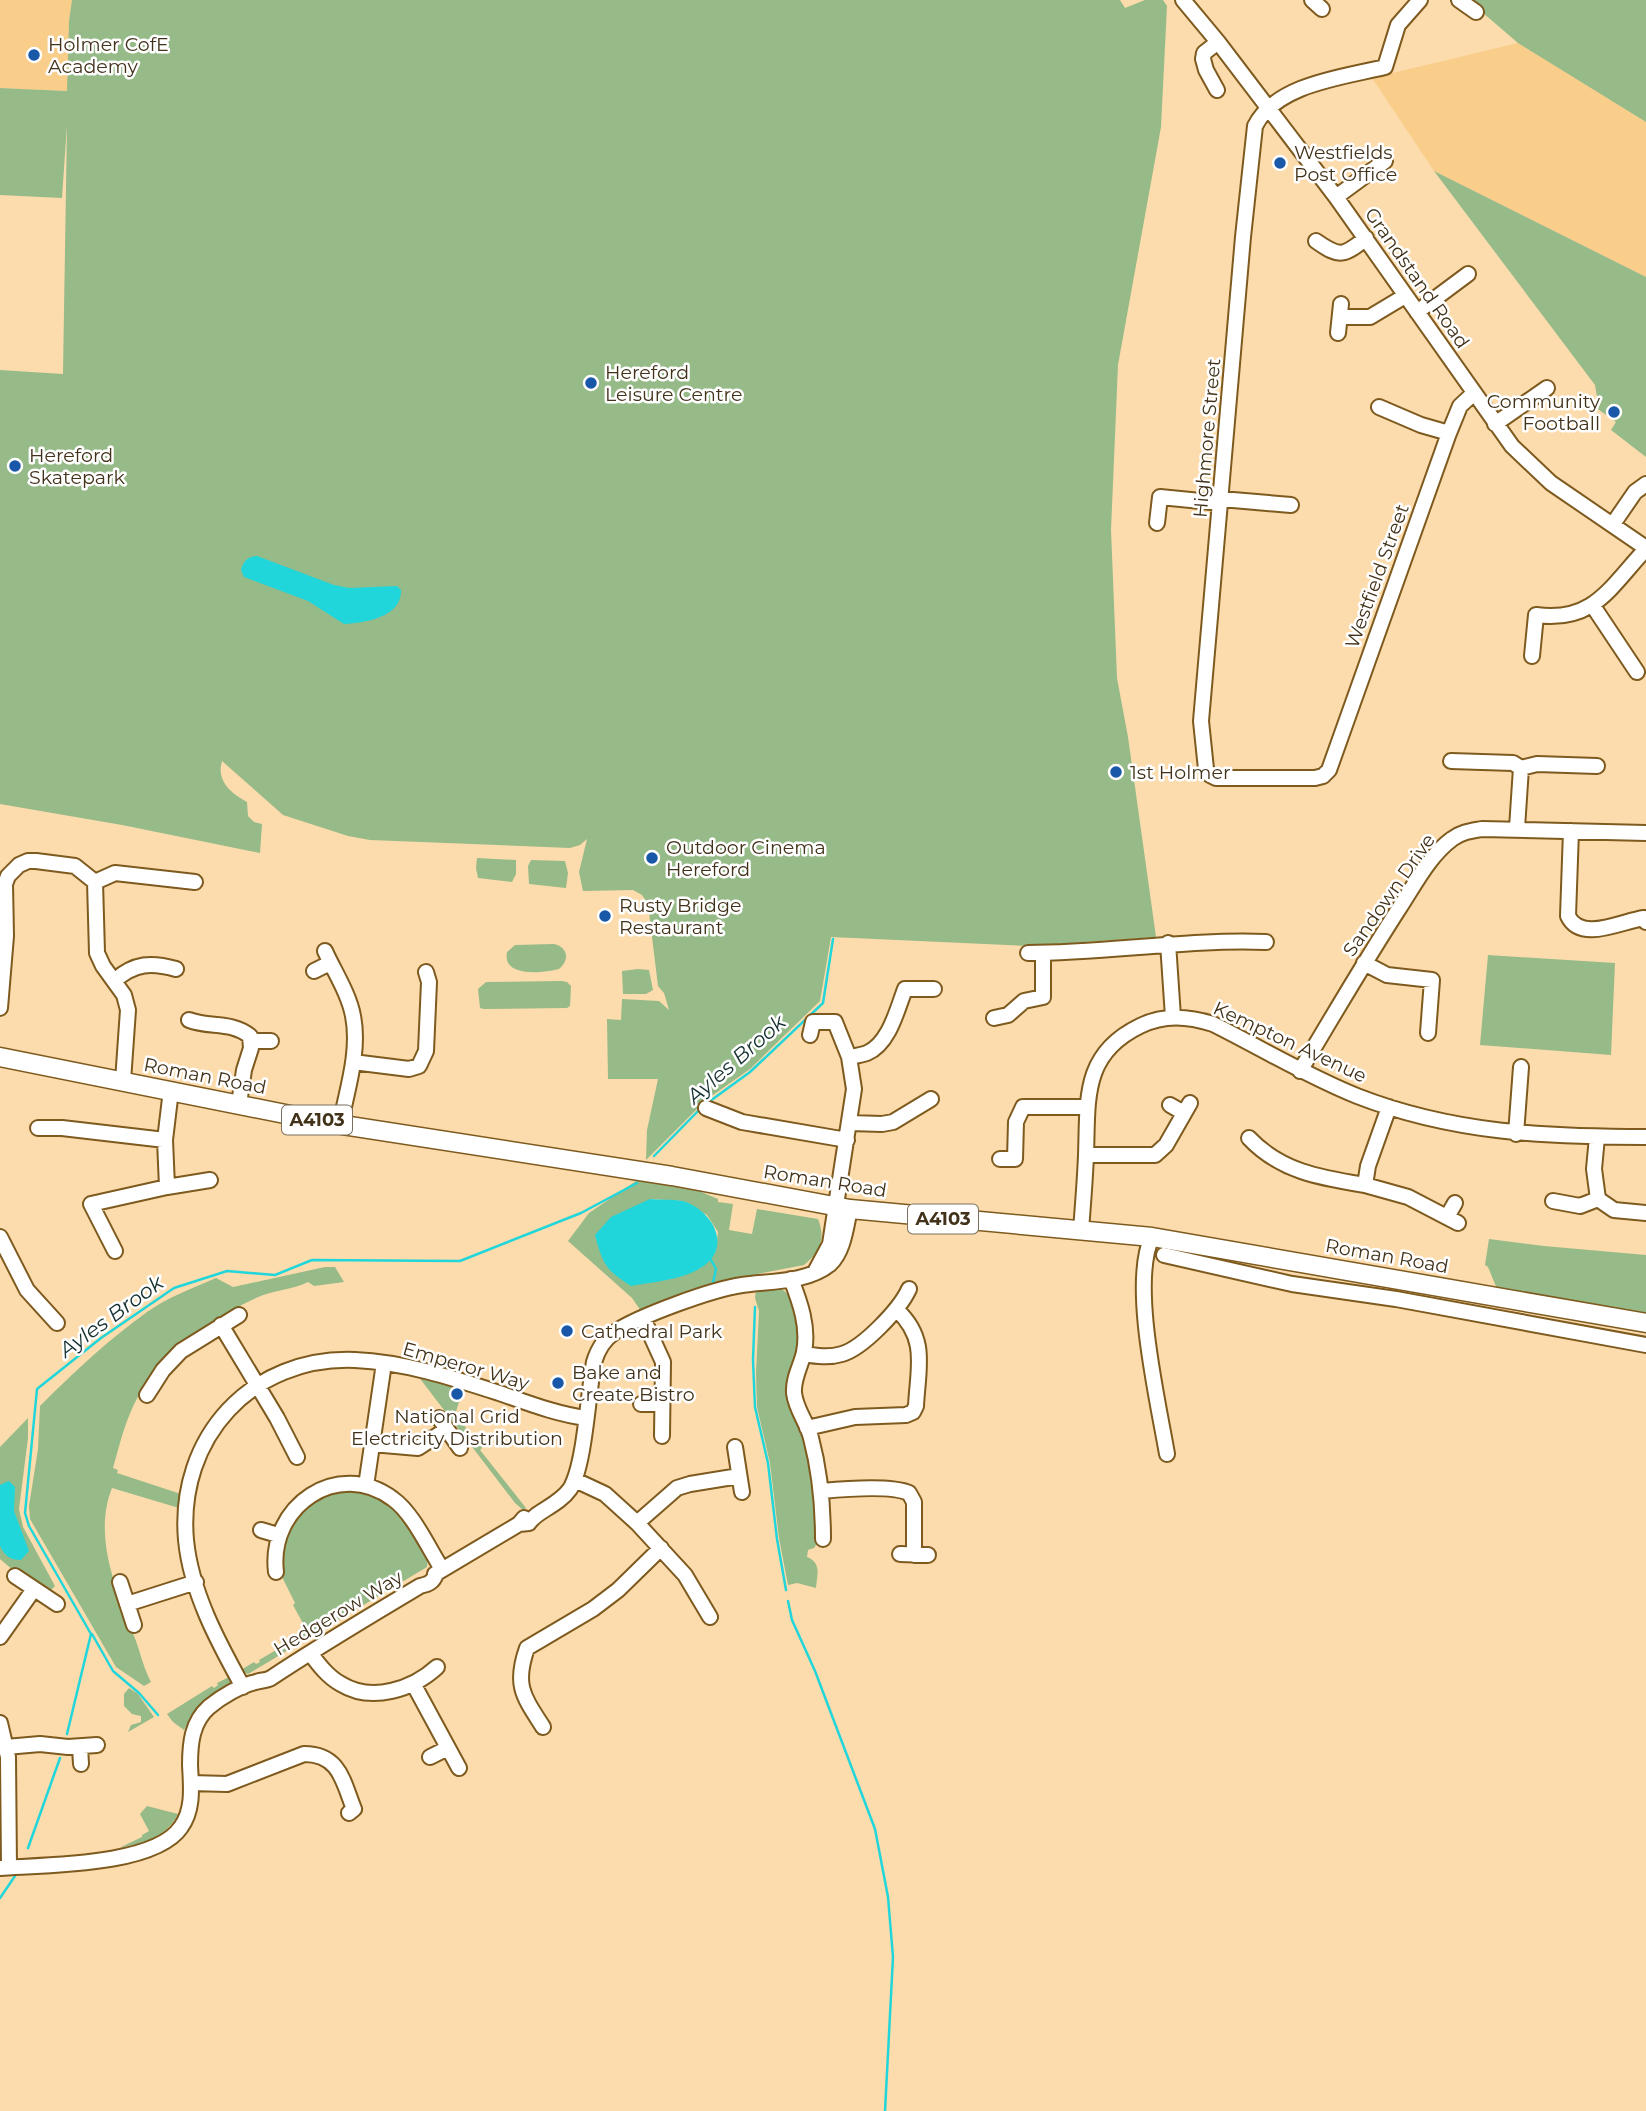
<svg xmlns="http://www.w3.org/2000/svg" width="1646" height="2111" font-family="Montserrat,sans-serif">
<rect width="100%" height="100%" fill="#fcdcad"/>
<!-- built -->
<path fill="#f9cd8a" d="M0,0H72L69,21L68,91L0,88Z
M1518,43L1646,122V277L1434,171L1372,78Z"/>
<!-- green -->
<path fill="#96ba88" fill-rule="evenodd" d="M72,0H1120L1125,8L1145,0H1163L1167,6L1161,127L1118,365L1111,530L1117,678L1128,737L1156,937L1029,946L831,937L820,1001L750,1069L706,1100L646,1160L647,1130L658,1079H608L607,1019L621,1020L622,999L659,1001L669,1010L664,993L658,986L648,904L642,895L633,890L583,891L579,872L587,839L580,845L570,848L370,840L348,836L283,815L222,761C216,781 231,793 247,802L248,816L254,822L262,824L260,853L122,825L0,804V370L63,374L67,125L62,198L0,195V88L67,91L69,21Z
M1468,0H1646V122L1518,43Z
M1434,171L1646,277V457L1611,430L1616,422L1595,407L1598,403L1595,385Z
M477,858L516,860V874L512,882L478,878L476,868Z
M531,860L565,861L568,873L566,888L529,884L528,866Z
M554,944C568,947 570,960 559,969C543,973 502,978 507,952L515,945Z
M1488,955L1615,963L1611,1055L1480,1045Z
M638,969L649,970L653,990L646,994H623L622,971Z
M562,981L567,982L571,986L570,1006L567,1008L484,1009L480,1008L478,989L486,982Z
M639,1179L687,1186L718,1199V1202L733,1204L729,1230L752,1234L757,1209L818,1219C826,1239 820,1252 804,1265L721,1281L641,1311L632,1298L568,1241L589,1213ZM650,1199L683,1201L707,1215L718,1232L716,1250L700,1269Z
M1489,1239L1544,1246L1646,1255V1314L1497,1289L1488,1267L1485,1265Z
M325,1267H335L344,1282L314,1286L308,1282C292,1290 273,1290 256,1298C200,1325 153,1356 129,1416C122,1433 118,1451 113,1468L118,1470L117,1473L181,1494L179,1508L112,1488C92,1538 118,1594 136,1641C141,1655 144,1669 151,1682L144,1686L116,1667L30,1519L29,1506L38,1449L40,1406C74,1372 108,1340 147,1312C168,1297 193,1288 216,1278L233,1287Z
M780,1288C799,1298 801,1334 796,1353C793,1365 787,1375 787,1389C787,1407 796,1418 802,1434C814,1468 816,1505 816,1541L818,1542L814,1548L808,1550L807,1557C822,1563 817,1575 816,1588L797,1583L788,1585L779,1538L770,1463L757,1407L756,1373L759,1311L755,1298L756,1290Z
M418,1376L454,1387L452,1396L460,1399L453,1421L466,1427L463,1434L477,1440L482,1448L480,1450L526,1508L523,1510L515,1503Z
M28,1418V1438L19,1509L23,1527L55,1586L51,1590L17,1569L14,1571L0,1559V1447Z
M341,1491C383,1489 398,1510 418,1543C422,1551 429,1558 427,1567L248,1674L241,1670L254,1662L256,1664L260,1662L259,1660L302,1635L301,1632L306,1629L293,1605L295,1603L280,1573L283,1572C277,1533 303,1498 341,1491Z
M229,1677L231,1683L199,1705L184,1730L173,1722L167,1714L212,1686L214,1688L218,1685L217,1683Z
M129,1688L138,1694L154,1717L128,1732L131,1725L141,1722V1716L132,1714L124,1706V1694Z
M147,1806L178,1814C166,1838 144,1843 119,1848L142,1837V1835L149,1831L140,1814Z"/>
<!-- water -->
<path fill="#21d6da" d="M257,556L334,585L349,588L397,586L401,590C402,617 366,623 344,624L308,601L244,577L241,570C244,561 247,557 257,556Z
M650,1199C660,1200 673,1199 683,1201C714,1211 734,1249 699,1269C680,1280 653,1282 631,1286C606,1270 603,1265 595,1235L611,1217Z
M9,1481L15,1487L14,1511L29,1551L21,1560C10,1560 5,1556 0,1546V1485Z"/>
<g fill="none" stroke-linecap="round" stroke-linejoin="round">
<!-- stream -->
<path stroke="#21d6da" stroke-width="2.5" d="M706,1104L750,1072L823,1003L833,939
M654,1156L701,1108
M710,1258L716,1269L713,1283
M755,1307L753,1360L755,1407L768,1463L777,1539L786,1590
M788,1601L792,1620L815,1671L875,1829L888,1897L893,1957L885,2111
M92,1634L113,1671L139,1693L158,1715
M67,1734L91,1634L29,1526L25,1513L37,1389L101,1338L174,1288L227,1271L275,1275L312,1260L460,1261L581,1213L637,1183
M28,1848L60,1758
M0,1898L15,1876"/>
<defs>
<path id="minor" d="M1183,0L1218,42L1336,197L1512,446L1551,483L1646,548
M1312,0L1322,9
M1420,0L1398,25L1385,67C1344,77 1276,84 1255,126L1243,237L1201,721L1206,769L1210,775L1216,778H1315L1323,776L1329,770L1449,433L1460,406L1474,393
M1459,0L1476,12
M1217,90L1206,70L1203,59L1204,53L1218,42
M1336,197L1385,161
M1316,241C1340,258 1344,256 1366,238
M1417,312L1468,274
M1340,317H1370L1405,296
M1338,333L1341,304
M1379,407L1421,425L1449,433
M1495,424L1547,388
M1221,499L1291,505
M1157,523L1160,497L1221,503
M1613,524L1635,492L1646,484
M1593,606L1637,672
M1532,656L1536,615C1594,623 1610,587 1646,549
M1451,761L1513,763L1521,768L1537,764L1597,766
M1517,828L1521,768
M1571,831L1568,916C1581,943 1622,921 1644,918L1646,922
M95,882L115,873L195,882
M1168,943L1173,1017
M325,951C334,971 349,994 353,1016C360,1051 347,1090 340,1125
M1028,953C1108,953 1186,939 1266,942
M1364,963L1387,975L1432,980L1428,1033
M314,971L330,963
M115,980C135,963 151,962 176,969
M0,1008L6,936L5,884L8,876L19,865L28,861H36L75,866L95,882L97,953L103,966L124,995L128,1010L123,1081
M994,1018L1008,1015L1024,1001L1043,997V953
M189,1020C210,1028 231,1021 250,1036L251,1048L244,1070L239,1104
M810,1035L813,1022H835L849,1057L854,1089L830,1244L816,1270
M252,1041H271
M849,1057C855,1056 862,1055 867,1053C889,1044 897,1010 905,989H934
M353,1062L409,1069L419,1066L426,1051L429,982L426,972
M1300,1071C1333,1016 1365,961 1400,907C1415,884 1430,855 1452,839C1461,832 1471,831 1482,829L1646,833
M1170,1105L1184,1113
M1389,1107L1368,1166L1365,1185L1408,1197L1458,1223
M706,1108L742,1122L847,1140
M850,1123L882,1124L893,1122L931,1099
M38,1128H62L165,1140
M1516,1134L1521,1067
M1597,1137L1594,1169L1598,1199L1614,1210L1646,1213
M1249,1138C1281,1172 1322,1178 1365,1185
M1086,1155H1155L1166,1145L1190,1103
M1000,1159H1015L1016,1122L1023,1107H1087
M167,1187L210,1180
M1553,1201L1580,1206L1598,1199
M1447,1217L1455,1203
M1081,1230C1083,1205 1085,1180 1086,1155C1088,1099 1082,1054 1140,1026C1164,1014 1188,1016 1213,1024C1261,1048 1307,1076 1357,1096C1452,1133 1545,1137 1646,1137
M0,1237L27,1290L57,1323
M1152,1237C1130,1283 1158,1401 1167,1454
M115,1251L91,1204L167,1187L165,1140L171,1090
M1164,1255L1292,1284L1396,1299L1646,1345
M791,1279C800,1302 809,1327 804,1352C801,1366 793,1378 794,1393C796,1410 807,1422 811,1438C820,1472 823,1504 823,1539
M643,1318L663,1362L662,1436
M221,1325L277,1418L297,1457
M804,1354C816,1356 829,1358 842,1354C863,1348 900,1309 909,1289
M147,1395L163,1370L181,1351L239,1315
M641,1404H662
M439,1418L460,1448
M807,1428L855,1417L906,1415L913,1412L916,1406C918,1367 928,1339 897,1310
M372,1444L418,1448L447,1429
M735,1447L742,1492
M575,1480L605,1494L637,1523L685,1575L710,1617
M366,1486L384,1363
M822,1491C843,1489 891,1485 909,1493L914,1502V1555
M637,1523L677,1488L690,1484L739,1476
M519,1524L529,1523C536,1511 558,1506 570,1489C585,1465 588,1393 594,1362C598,1349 604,1339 615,1332C639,1316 713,1289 742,1285C769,1281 807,1283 830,1264C844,1251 846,1226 850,1209
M261,1530L278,1535
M900,1554L928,1555
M276,1572C268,1506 338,1458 393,1499C413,1513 429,1549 442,1569
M435,1574L519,1524L524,1518
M15,1576L57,1604
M120,1582L134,1625
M127,1604L196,1582
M0,1637L34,1589
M310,1653C319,1665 328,1677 341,1684C372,1703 413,1689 437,1667
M414,1685L459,1768
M243,1687C218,1642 191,1592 186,1540C177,1437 252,1356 355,1360C404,1362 453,1378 499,1393C528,1403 556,1414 586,1418
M0,1723L8,1757L9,1867
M543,1727C523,1696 514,1685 527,1648L593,1609L618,1590L661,1548
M6,1747L40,1744L68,1747L97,1745
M80,1747L81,1764
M430,1757L448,1748
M191,1783L227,1784L304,1754C340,1754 343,1782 354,1809L349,1813
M0,1868C45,1865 155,1866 181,1827C194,1809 191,1786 190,1765C190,1743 192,1722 209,1707C221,1697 241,1685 256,1682C261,1680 266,1681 271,1678C319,1646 370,1616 420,1586C429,1584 433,1582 436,1574"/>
<path id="major" d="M0,1057L330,1123L672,1176L850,1209L1152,1237L1646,1323"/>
</defs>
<!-- minor casing -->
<use href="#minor" stroke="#7e5a1e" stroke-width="18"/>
<!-- major casing -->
<use href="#major" stroke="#7e5a1e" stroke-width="21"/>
<!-- minor -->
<use href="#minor" stroke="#fff" stroke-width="14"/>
<!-- major -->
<use href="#major" stroke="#fff" stroke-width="18"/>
</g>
<!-- markers -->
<g fill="#1957a8" stroke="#fff" stroke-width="2.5">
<circle cx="34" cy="55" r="7"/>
<circle cx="1280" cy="163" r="7"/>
<circle cx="591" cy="383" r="7"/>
<circle cx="1614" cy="412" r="7"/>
<circle cx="15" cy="466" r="7"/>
<circle cx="1116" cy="772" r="7"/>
<circle cx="652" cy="858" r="7"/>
<circle cx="605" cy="916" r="7"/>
<circle cx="567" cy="1331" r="7"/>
<circle cx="558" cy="1383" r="7"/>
<circle cx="457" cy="1394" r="7"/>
</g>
<g text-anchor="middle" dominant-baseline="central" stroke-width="5" stroke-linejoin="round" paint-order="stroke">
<!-- shield labels -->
<g fill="#fff" stroke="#7b705f" stroke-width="2">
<rect x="282" y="1105.5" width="70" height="29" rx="5"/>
<rect x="908" y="1204.5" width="70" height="29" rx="5"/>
</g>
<g font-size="18" font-weight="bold" fill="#42321a">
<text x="317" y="1120">A4103</text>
<text x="943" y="1219">A4103</text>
</g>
<!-- poi labels -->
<g font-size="19" fill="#42321a" stroke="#fff" text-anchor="start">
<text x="48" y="44">Holmer CofE<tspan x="48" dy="22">Academy</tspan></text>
<text x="1294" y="152">Westfields<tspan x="1294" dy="22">Post Office</tspan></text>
<text x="605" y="372">Hereford<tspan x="605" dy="22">Leisure Centre</tspan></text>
<text x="1600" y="401" text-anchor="end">Community<tspan x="1600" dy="22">Football</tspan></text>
<text x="29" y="455">Hereford<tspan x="29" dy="22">Skatepark</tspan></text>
<text x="1130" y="772">1st Holmer</text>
<text x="666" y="847">Outdoor Cinema<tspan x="666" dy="22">Hereford</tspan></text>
<text x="619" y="905">Rusty Bridge<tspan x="619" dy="22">Restaurant</tspan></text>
<text x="581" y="1331">Cathedral Park</text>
<text x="572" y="1372">Bake and<tspan x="572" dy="22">Create Bistro</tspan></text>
<text x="457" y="1416" text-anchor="middle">National Grid<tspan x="457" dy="22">Electricity Distribution</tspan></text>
</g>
<!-- street labels -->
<g font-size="19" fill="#42321a" stroke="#fff">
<text transform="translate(1417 278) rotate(55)">Grandstand Road</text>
<text transform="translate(1207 438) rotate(-85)">Highmore Street</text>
<text transform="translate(1377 576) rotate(-70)">Westfield Street</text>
<text transform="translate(1389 895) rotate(-55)">Sandown Drive</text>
<text transform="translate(1290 1042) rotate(25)">Kempton Avenue</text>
<text transform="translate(205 1076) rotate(11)">Roman Road</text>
<text transform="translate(825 1181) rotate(9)">Roman Road</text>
<text transform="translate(1387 1256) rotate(10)">Roman Road</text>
<text transform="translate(466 1366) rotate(16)">Emperor Way</text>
<text transform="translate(338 1613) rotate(-31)">Hedgerow Way</text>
</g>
<!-- water labels -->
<g font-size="21" font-style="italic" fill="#163030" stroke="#fff">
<text transform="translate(736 1059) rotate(-41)">Ayles Brook</text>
<text transform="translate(111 1316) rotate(-36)">Ayles Brook</text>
</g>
</g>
</svg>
